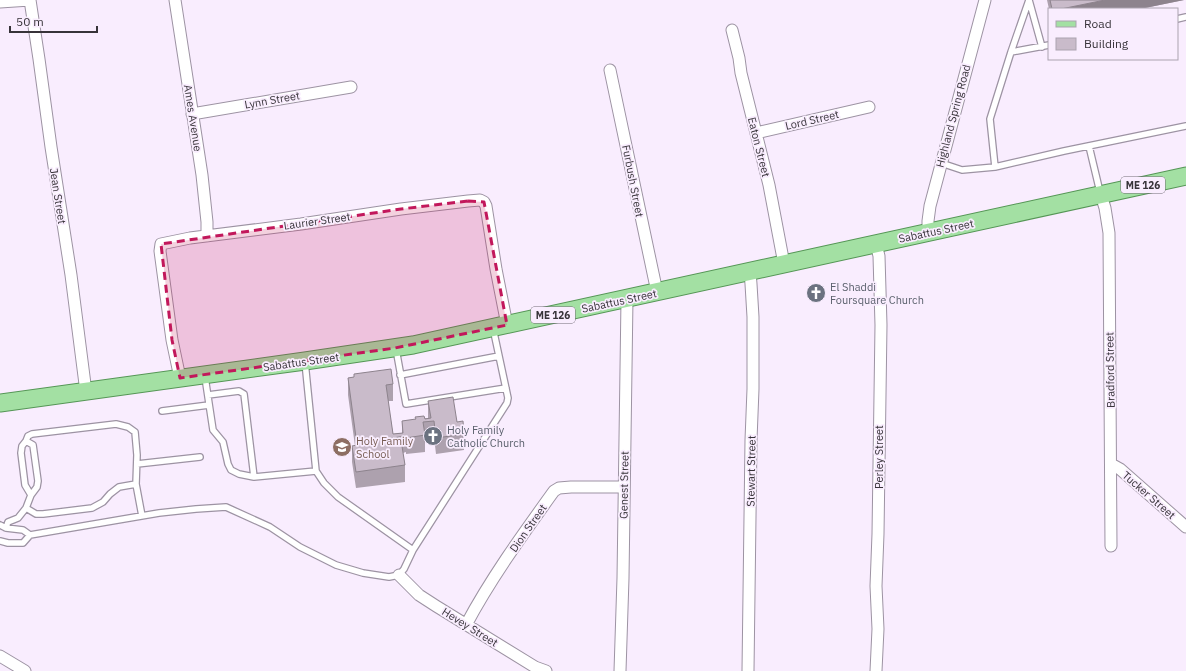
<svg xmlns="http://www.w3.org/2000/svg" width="1186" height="671" font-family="'IBM Plex Sans',sans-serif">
<rect width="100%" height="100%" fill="#f9edfe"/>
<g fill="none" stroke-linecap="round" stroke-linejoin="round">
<defs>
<path id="lane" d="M1029,0L1042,47
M1177,19L1186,17
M1049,45L1011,52L990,119L995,167L1064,151L1186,126
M1011,52L1029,0
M1089,146L1100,192
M941,163L962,170L995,167
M396,349L406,404L506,388
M305,362L316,471L324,483L338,497L413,550
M400,375L499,356
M205,377L213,430L223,442L228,464L231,470L239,474L254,477L316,471
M208,395L239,391L244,394L254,477
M162,411L209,405
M26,441L28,436L32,434L116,424L128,427L135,432L137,455L136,484L142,516
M137,464L200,457
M26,508L36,514H43L92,508L103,502L110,494L119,487L136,484
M0,525L6,528L23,530L30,535
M6,528L8,522L18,518L26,508L31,495L37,487L38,481L33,445L26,441L22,446L21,453L25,485L31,495
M0,541L8,543H23L30,535L159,513L196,509L226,507L270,527L300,547L336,565L363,573L389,577L399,575L404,569L413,550L507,403L508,398L493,328"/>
<path id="street" d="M30,0L39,59L51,147L71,275L86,392
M175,0L202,175L207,222V236
M0,2L30,0
M732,30L739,58L741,73L769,185L784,264
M610,70L657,292
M192,114L351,87
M756,133L869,107
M1101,195L1105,208L1109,233L1111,546
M928,233V221L930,206L985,0
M876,244L879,256L881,325L878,534L876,586L878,629L876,671
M180,378L172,340L160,251L161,244L190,238L301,224L401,209L468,201L480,200L484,202L486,206L496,269L507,325
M1111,464L1120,469L1186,527
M399,575L419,595L436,606L535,667L546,671
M466,625C491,578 523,534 554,491L559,488L571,487H623
M0,656L25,671
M620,671L623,578L627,299
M748,671L751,440L753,389V317L751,284L750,272"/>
<path id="primary" d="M0,403L305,361L413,345L1186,176"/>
</defs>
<!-- lane casing -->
<use href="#lane" stroke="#9d93a3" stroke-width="8"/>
<!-- street casing -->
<use href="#street" stroke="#9d93a3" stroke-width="13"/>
<!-- primary casing -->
<use href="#primary" stroke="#559656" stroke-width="19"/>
<!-- lane -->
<use href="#lane" stroke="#fff" stroke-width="5.5"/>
<!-- street -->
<use href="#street" stroke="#fff" stroke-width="11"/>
<!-- primary -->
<use href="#primary" stroke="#a3e0a3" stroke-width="17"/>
</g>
<!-- wall -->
<path fill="#ada1ae" d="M1047,0H1184L1140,9H1049Z
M354,374L393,384V401H388L393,434L402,433V421L428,418V401L457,422L464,434V450L436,454L434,437L425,438V452L406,454V452L403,453L405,465V482L356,488L352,462V446H355L348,395V378L354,377Z"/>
<!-- shaded-wall -->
<path fill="#8d838d" d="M1105,0H1184L1140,9H1061Z"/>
<!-- building -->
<path fill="#c9bbca" stroke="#8d838d" d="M1050,0H1105L1061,9H1052Z
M391,369L393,384L386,385L393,434L403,433L402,421L416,419L415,417L424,416L425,419L431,418L428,401L453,397L457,422L463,421L464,434L436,438L434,421L423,422L425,435L406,438V436L392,438L393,441L401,440L405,465L356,472L352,446L357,445L348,378L354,377V374Z"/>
<!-- marked area -->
<path fill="#c2185b" fill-opacity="0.2" stroke="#c2185b" stroke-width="3" stroke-dasharray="8 5" stroke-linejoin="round" d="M468,201L484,202L507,325L395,348L180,378L172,340L161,244L401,209Z"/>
<!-- icons -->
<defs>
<symbol id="church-disc" viewBox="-11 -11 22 22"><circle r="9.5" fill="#6b7280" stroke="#f9edfe"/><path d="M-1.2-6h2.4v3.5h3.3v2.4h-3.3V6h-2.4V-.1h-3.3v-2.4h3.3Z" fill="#fff"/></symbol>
<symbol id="school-disc" viewBox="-11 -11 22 22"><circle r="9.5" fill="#8d6e63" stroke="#f9edfe"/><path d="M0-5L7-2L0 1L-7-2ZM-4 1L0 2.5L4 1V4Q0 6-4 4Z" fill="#fff"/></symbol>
</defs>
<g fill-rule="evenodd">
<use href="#church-disc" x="805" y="282" width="22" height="22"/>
<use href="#church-disc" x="422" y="425" width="22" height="22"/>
<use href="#school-disc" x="331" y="436" width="22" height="22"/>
</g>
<g text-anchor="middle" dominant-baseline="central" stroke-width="3.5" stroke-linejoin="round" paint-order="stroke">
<!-- shield labels -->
<g fill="#f9edfe" stroke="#716b74" stroke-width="1">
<rect x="1121" y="177" width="44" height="16" rx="3"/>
<rect x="531" y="307" width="44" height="16" rx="3"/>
</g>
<g font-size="10" font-weight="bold" fill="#373339">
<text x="1143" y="185">ME 126</text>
<text x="553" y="315">ME 126</text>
</g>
<!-- street labels -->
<g font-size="11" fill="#373339" stroke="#f9edfe">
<text transform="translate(272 100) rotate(-10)">Lynn Street</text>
<text transform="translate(953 116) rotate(-75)">Highland Spring Road</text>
<text transform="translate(193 118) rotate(81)">Ames Avenue</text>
<text transform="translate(812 120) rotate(-13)">Lord Street</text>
<text transform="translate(759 147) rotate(76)">Eaton Street</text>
<text transform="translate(633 181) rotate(79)">Furbush Street</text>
<text transform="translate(58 196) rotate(81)">Jean Street</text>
<text transform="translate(317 221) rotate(-8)">Laurier Street</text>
<text transform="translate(936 231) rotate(-12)">Sabattus Street</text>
<text transform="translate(619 301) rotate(-12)">Sabattus Street</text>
<text transform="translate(301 362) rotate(-8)">Sabattus Street</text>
<text transform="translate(1110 370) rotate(-91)">Bradford Street</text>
<text transform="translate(879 457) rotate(-90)">Perley Street</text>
<text transform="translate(751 471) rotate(-89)">Stewart Street</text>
<text transform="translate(624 485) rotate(-89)">Genest Street</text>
<text transform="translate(1149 495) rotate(41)">Tucker Street</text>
<text transform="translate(528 528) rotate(-55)">Dion Street</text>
<text transform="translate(470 627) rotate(32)">Hevey Street</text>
</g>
<!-- worship labels -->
<g font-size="11" fill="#5b616d" stroke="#f9edfe" text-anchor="start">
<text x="830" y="287">El Shaddi<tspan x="830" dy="13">Foursquare Church</tspan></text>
<text x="447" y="430">Holy Family<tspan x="447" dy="13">Catholic Church</tspan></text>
</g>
<!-- education labels -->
<g font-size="11" fill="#785e54" stroke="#f9edfe" text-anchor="start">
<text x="356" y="441">Holy Family<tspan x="356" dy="13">School</tspan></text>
</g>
</g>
<!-- legend -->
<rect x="1048" y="8" width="130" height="52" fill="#f9edfe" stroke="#aba3af"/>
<rect x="1056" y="21" width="20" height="6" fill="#a3e0a3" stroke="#aba3af"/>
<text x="1084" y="28" font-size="12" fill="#373339">Road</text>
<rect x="1056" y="38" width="20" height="12" fill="#c9bbca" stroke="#aba3af"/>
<text x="1084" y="48" font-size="12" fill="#373339">Building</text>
<!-- scale -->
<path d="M10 26v6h87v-6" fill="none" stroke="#373339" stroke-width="2"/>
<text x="16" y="26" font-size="12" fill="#373339" stroke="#f9edfe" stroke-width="3" paint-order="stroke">50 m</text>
</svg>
